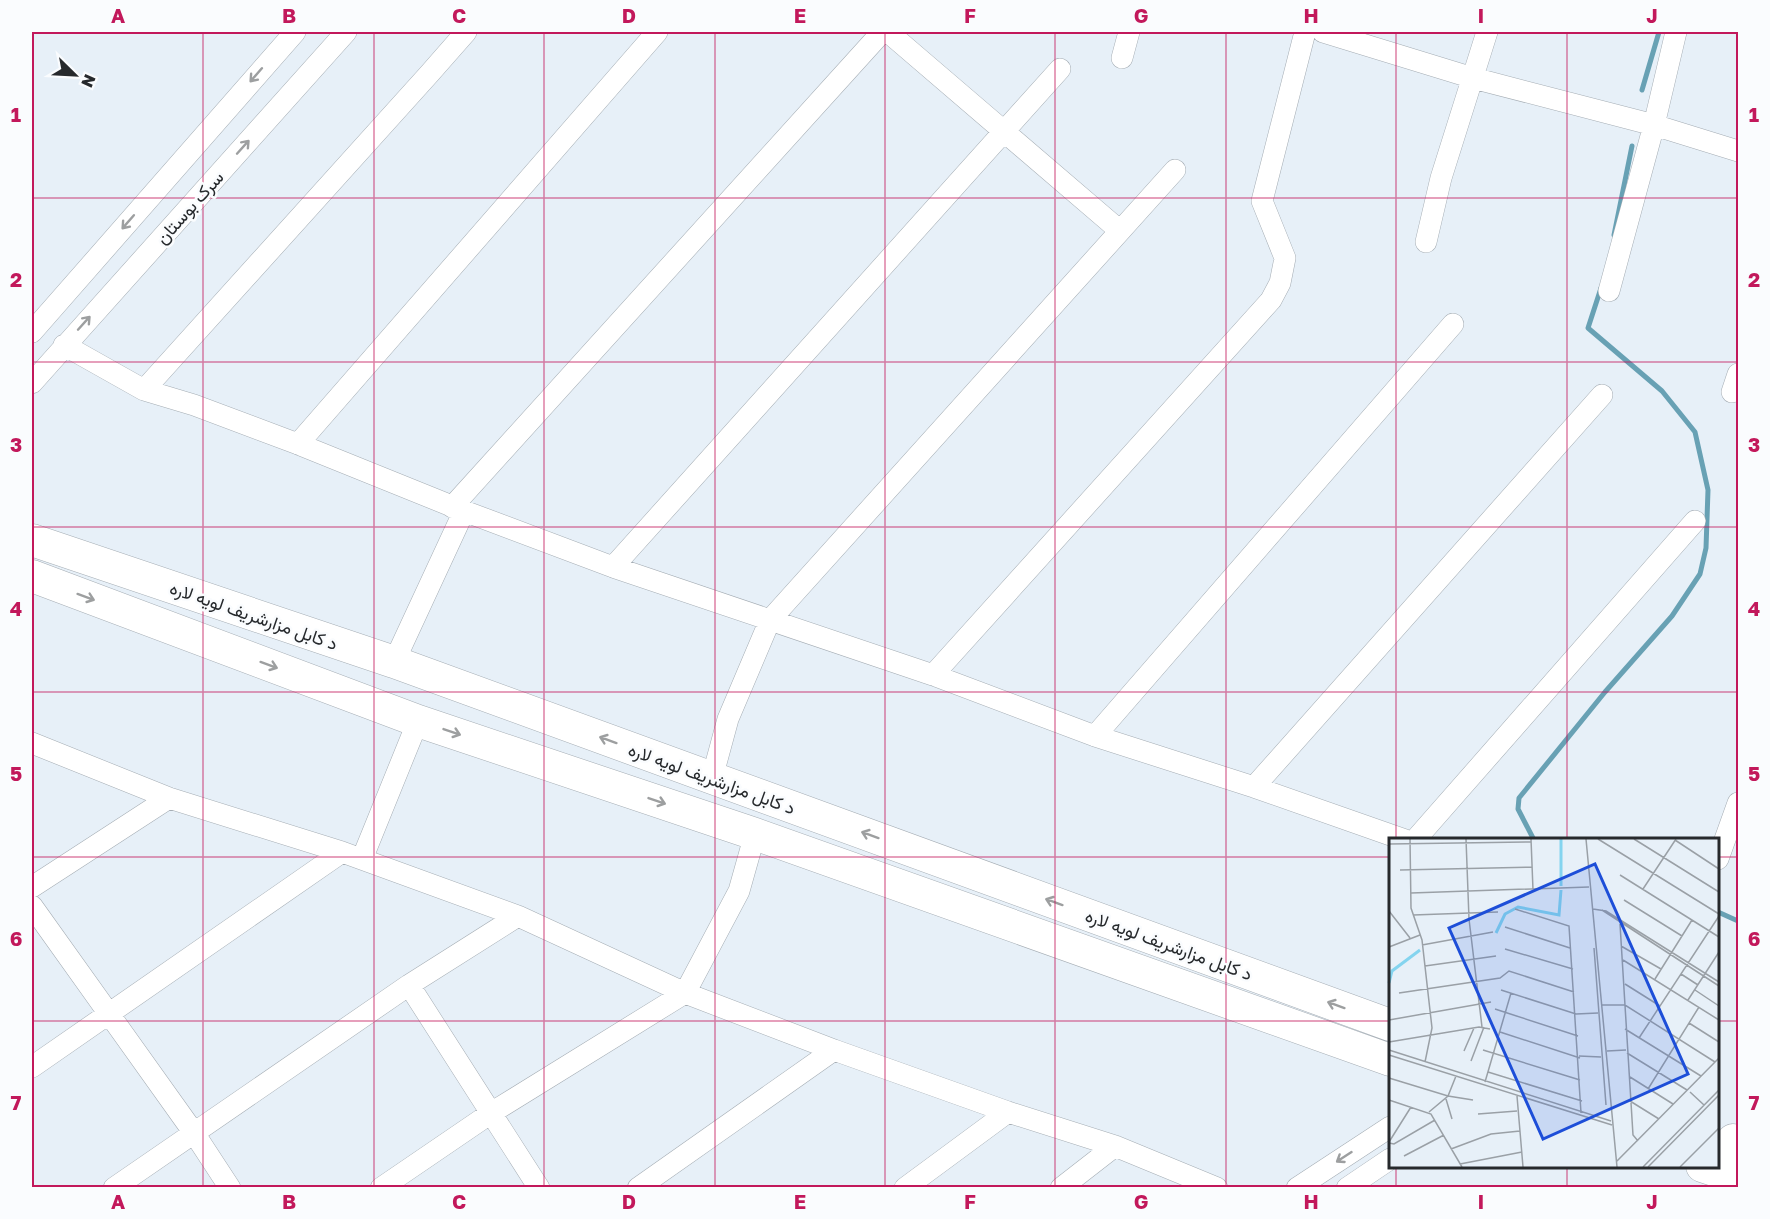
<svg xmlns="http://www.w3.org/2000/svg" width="1770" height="1219" font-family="'Golos Text',Vazirmatn,sans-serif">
<rect width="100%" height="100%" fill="#e7f0f8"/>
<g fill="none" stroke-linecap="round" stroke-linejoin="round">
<!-- stream -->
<path stroke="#68a1b4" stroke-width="5" d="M1642,90L1659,32
M1614,235L1632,146
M1534,840L1518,809L1519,798L1605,692L1672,616L1700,574L1706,548L1708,490L1695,432L1662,391L1588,328L1601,288
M1718,912L1738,921"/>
<defs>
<path id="minor" d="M888,32L1119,230
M1323,32L1473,78L1654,125L1738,151
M1122,58L1129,32
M1426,242L1441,178L1487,32
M1609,291L1654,125L1676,32
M32,332L295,32
M64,345L144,390L194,405L298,444L464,511L613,567L933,675L1095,736L1254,787L1405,840
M32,383L346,32
M144,390L430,73L466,32
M1732,392L1738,374
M298,444L657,32
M452,507L882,32
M613,567L1060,69
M394,662L464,511
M933,675L1271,300L1280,283L1285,258L1262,201L1305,32
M1095,736L1453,324
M32,743L169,798L342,852L518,916L685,993L834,1050L1008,1112L1115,1146L1217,1188
M712,778L728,719L770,620L1175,170
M1254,787L1602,395
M1415,840L1695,521
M362,859L418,721
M1718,859L1738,803
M32,887L169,798
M32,906L194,1133L230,1188
M409,985L539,1188
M32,1067L342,852
M114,1188L409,985L518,916
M381,1188L491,1113L685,993L739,891L755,834
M638,1188L834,1050
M905,1188L1008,1112
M1061,1188L1115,1146
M1297,1188L1390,1127
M1347,1188L1390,1159"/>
<path id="highway" d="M32,540L394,662L1390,1025
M32,576L418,721L755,834L1390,1060
M1702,1166L1738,1178
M1722,1173L1733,1140"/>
</defs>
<!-- minor casing -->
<use href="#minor" stroke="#a5adb4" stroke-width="22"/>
<!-- highway casing -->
<use href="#highway" stroke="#a5adb4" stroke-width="33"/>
<!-- minor -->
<use href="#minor" stroke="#fff" stroke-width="21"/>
<!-- highway -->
<use href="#highway" stroke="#fff" stroke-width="32"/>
</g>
<!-- one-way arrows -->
<defs><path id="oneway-shaft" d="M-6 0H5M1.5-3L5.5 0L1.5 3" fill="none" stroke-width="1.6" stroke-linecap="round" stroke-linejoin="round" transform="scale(1.5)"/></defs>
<g stroke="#9d9fa0">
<use href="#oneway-shaft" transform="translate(256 75) rotate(131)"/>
<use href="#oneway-shaft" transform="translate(243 147) rotate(-48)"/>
<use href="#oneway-shaft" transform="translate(128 222) rotate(131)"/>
<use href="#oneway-shaft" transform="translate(84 323) rotate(-48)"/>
<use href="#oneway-shaft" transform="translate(86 597) rotate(20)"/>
<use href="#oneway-shaft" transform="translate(269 665) rotate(20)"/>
<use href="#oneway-shaft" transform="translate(452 732) rotate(19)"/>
<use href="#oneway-shaft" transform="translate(608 740) rotate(-160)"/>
<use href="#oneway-shaft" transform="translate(657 801) rotate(19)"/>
<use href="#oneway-shaft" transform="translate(870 835) rotate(-160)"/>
<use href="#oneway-shaft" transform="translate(1054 902) rotate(-160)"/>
<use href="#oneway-shaft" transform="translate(1336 1005) rotate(-160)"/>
<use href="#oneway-shaft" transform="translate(1344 1157) rotate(147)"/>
</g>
<!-- grid -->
<path fill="none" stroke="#c2185b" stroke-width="1.5" stroke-opacity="0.55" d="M203,32V1188M374,32V1188M544,32V1188M715,32V1188M885,32V1188M1055,32V1188M1226,32V1188M1396,32V840M1567,32V840M32,198H1738M32,362H1738M32,527H1738M32,692H1738M32,857H1390M1718,857H1738M32,1021H1390M1718,1021H1738M1396,1166V1188M1567,1166V1188"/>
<g text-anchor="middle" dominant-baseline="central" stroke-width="5" stroke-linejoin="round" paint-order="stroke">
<!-- street labels -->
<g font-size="18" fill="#26292c" stroke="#fafcfe">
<text transform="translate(189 207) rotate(-48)">سرک بوستان</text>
<text transform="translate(254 615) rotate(19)">د کابل مزارشریف لویه لاره</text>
<text transform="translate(712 778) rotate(20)">د کابل مزارشریف لویه لاره</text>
<text transform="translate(1169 944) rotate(20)">د کابل مزارشریف لویه لاره</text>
</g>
</g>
<!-- overview -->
<g transform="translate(1389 838)">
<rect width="330" height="330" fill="#e7f0f8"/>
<path fill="none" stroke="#84d4ef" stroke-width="3" d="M172,1V48M107,95L116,76L129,69L170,77L172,52M0,145L3,133L31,112"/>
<path fill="none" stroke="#9aa0a6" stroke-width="1.5" d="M21,1L22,70L33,102L43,190L36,224M77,1L80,81L93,189M142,1L144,52M197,1L228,329M209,1L330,76M245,1L330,54M286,2L330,31M0,6L142,4M11,32L143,29M231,37L330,99M254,51L287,1M22,55L200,49M235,62L293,98M126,71L180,88L192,275M204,71L217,73L330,144M213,72L330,148M0,73L21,100M24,77L109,74M231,86L244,297L249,303M116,89L181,110M33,107L104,94M232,108L272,131M0,109L31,97M205,110L217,267M116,111L184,131M234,122L330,182M36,128L107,118M292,136L309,147M266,141L303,82M236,146L271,168M112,152L187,176L209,175M306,152L330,168M10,155L111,140L120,133L185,154M299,162L330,114M213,167H236L326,224M106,171L189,198M0,182L102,164M300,185L330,204M236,191L312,238M111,194L191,220M250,200L330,78M0,204L90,189L101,191M0,212L222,283M94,212L191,242M75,213L85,190M218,213L237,212M238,215L298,252M0,217L223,287M190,218L212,219M82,223L95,189M99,234L193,263M241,239L284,266M0,240L59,258L84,262M96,244L122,155M259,251L310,169M301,254L315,267M128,258L134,329M57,261L63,281M0,262L42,276L73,329M241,263L270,281M40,274L59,258L67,238M89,276L128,273M0,304L22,269M0,305L5,306L46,282M62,311L102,296L131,293M15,318L55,297M228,323L330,220M71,326L133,314M254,329L330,252M259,329L330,257M291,329L330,290"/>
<path fill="#1d4ed8" fill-opacity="0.15" stroke="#1d4ed8" stroke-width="3" d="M206,26L299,236L154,301L60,90Z"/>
<rect width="330" height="330" fill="none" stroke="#26292c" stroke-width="3"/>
</g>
<!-- border -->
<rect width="1770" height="1219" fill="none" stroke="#fafcfe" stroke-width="66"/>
<!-- north arrow -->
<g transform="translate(75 75) rotate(114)" stroke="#fafcfe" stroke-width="4.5" paint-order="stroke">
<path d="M0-4.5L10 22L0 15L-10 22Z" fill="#26292c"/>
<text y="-9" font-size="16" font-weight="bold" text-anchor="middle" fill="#26292c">N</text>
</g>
<rect x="33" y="33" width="1704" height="1153" fill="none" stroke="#c2185b" stroke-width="2"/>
<g font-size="20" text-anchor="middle" font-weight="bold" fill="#c2185b">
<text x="118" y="23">A</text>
<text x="289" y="23">B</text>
<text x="459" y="23">C</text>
<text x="629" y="23">D</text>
<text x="800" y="23">E</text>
<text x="970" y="23">F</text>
<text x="1141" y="23">G</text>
<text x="1311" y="23">H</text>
<text x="1481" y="23">I</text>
<text x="1652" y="23">J</text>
<text x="16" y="122">1</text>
<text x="1754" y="122">1</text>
<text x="16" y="287">2</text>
<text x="1754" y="287">2</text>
<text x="16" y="452">3</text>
<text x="1754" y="452">3</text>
<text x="16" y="616">4</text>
<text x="1754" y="616">4</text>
<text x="16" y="781">5</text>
<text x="1754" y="781">5</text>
<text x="16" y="946">6</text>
<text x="1754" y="946">6</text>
<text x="16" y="1110">7</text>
<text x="1754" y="1110">7</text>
<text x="118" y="1209">A</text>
<text x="289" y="1209">B</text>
<text x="459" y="1209">C</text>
<text x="629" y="1209">D</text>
<text x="800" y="1209">E</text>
<text x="970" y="1209">F</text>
<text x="1141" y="1209">G</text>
<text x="1311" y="1209">H</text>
<text x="1481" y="1209">I</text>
<text x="1652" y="1209">J</text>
</g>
</svg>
